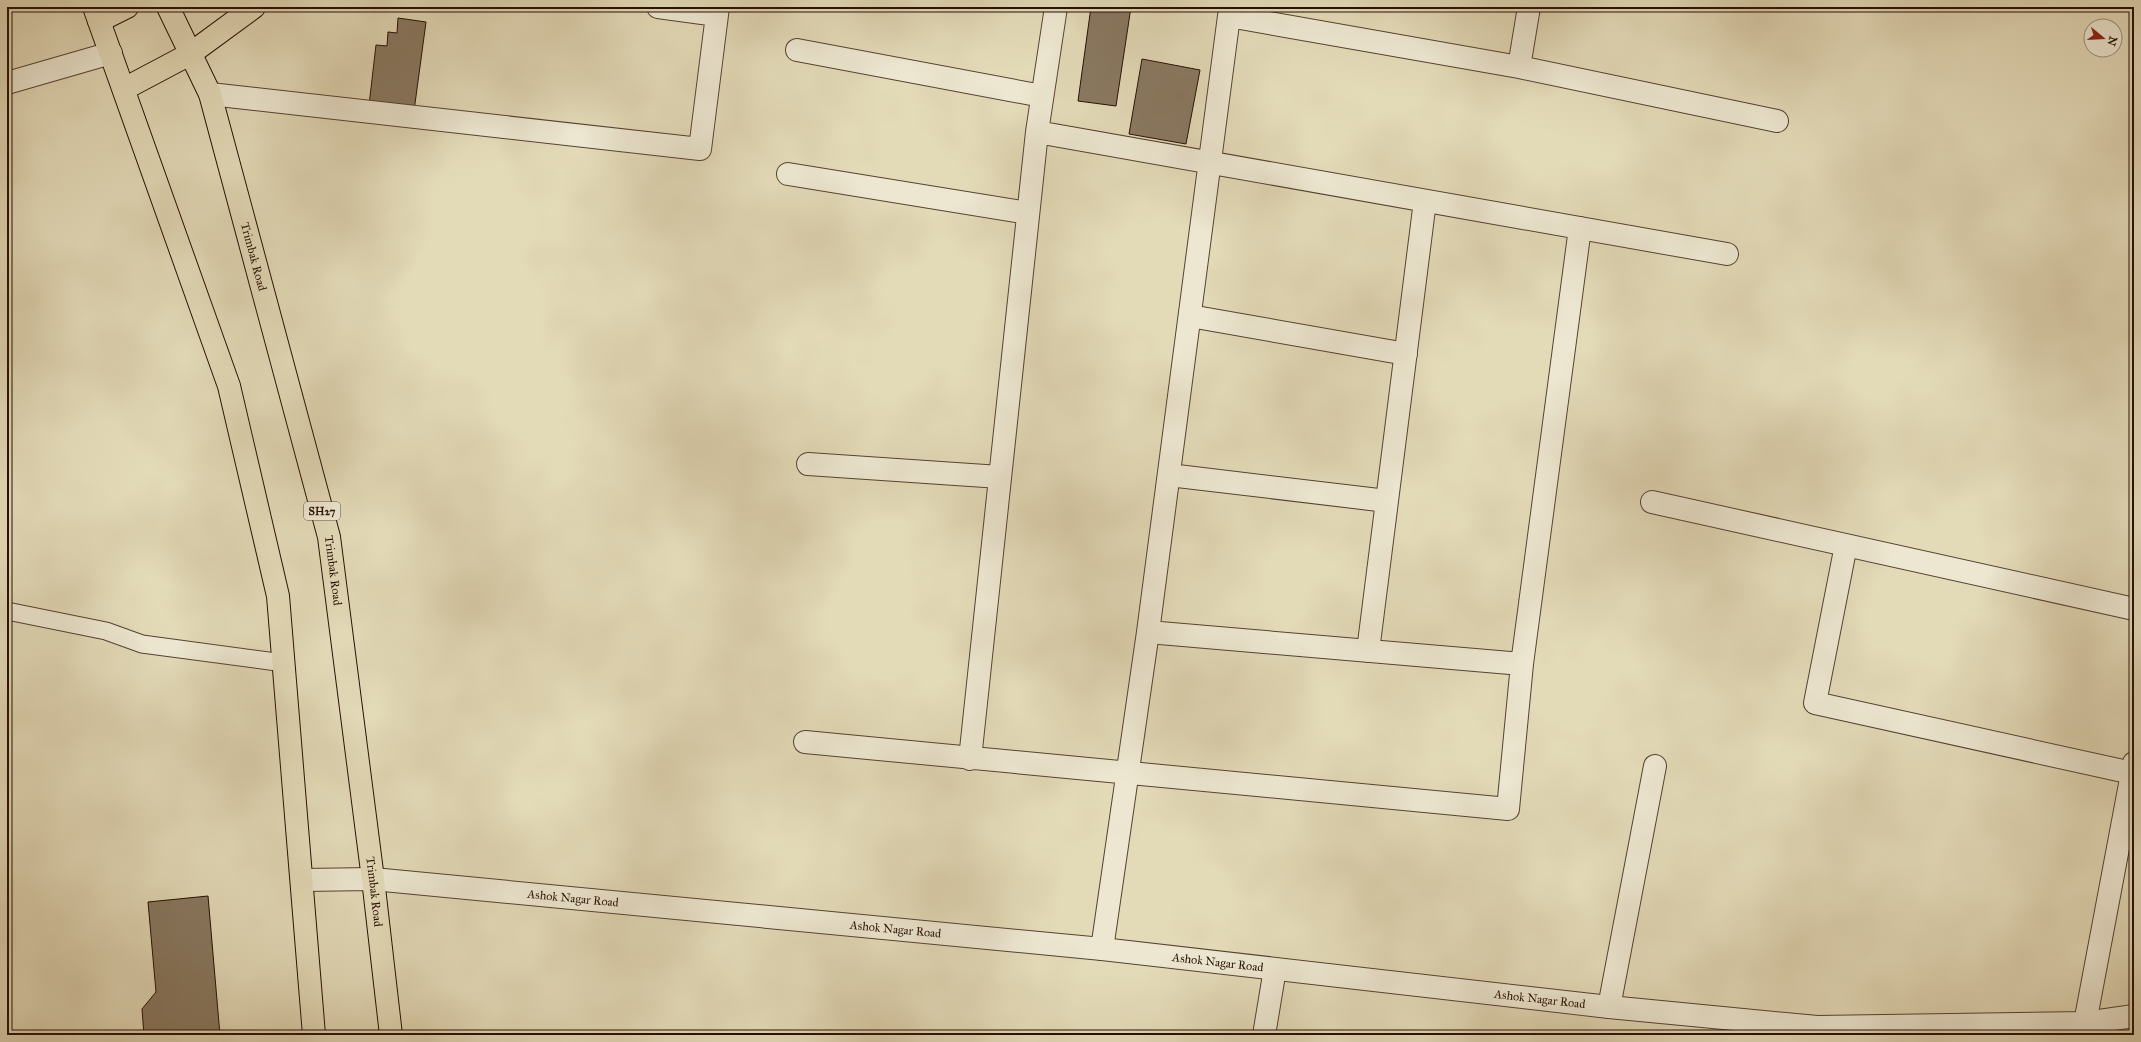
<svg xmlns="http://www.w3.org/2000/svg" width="2141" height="1042" font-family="'IM FELL Great Primer',serif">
<rect width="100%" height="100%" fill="#e3dab8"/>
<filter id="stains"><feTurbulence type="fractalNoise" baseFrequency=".005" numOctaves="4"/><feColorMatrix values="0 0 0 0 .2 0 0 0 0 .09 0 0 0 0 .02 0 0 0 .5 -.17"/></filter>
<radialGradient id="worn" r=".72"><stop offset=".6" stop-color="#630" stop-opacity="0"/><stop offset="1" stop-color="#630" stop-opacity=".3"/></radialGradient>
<!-- building -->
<path fill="#897962" stroke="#270f04" d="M1091,7H1131L1116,106L1078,101Z
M398,18L426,22L414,111L369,105L376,45L387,46L388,32L397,33Z
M1142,59L1200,70L1186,144L1129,134Z
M208,896L220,1035H144L142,1009L156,992L148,902Z"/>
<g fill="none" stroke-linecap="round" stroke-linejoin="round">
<defs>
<path id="service" d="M7,611L106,631L142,644L284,663"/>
<path id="minor" d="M658,7L717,15
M797,50L1042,96
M1519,67L1529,7
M7,83L111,53
M210,94L700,149L718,7
M1037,132L1056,7
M788,174L1028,213
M1190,316L1406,354
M808,464L1000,477
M1169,475L1387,501
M1652,502L2134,609
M1846,545L1815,703L2132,773
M1148,632L1522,664L1580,228
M1368,651L1425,201
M805,742L1508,809L1522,664
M970,759L1037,132L1727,254
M1102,949L1148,632L1229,16L1519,67L1777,121
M1609,1007L1655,766
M2085,1023L2134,763
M1264,1035L1275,969"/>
<g id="tertiary">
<path id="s1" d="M302,880L373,879L1102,949L1609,1007L1817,1027L2085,1023L2134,1016"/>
</g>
<path id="primary" d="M99,21L127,7
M124,89L190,54L254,7"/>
<g id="trunk">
<path d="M94,7L229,386L278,596L314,1035"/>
<path id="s2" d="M168,7L210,94L329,537L373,879L391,1035"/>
</g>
</defs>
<!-- service casing -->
<use href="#service" stroke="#564231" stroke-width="19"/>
<!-- minor casing -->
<use href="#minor" stroke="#564231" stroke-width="24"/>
<!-- tertiary casing -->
<use href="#tertiary" stroke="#564231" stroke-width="24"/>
<!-- primary casing -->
<use href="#primary" stroke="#270f04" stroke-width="24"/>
<!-- trunk casing -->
<use href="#trunk" stroke="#270f04" stroke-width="24"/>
<!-- service -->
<use href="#service" stroke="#ede7d1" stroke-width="17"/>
<!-- minor -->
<use href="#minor" stroke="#ede7d1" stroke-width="22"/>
<!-- tertiary -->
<use href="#tertiary" stroke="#ede7d1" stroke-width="22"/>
<!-- primary -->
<use href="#primary" stroke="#e3dab8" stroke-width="22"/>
<!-- trunk -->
<use href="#trunk" stroke="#e3dab8" stroke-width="22"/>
</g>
<g text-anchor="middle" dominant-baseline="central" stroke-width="3" stroke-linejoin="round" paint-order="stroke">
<!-- shield labels -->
<rect fill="#ede7d1" stroke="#625042" stroke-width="1" x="304" y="502" width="36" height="18" rx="3"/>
<g font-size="11" font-weight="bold" fill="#270f04">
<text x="322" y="511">SH27</text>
</g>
<!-- street labels -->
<g font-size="12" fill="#270f04" stroke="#ede7d1">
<text stroke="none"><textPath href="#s2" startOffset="265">Trimbak Road</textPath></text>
<text stroke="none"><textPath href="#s2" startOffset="589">Trimbak Road</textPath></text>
<text stroke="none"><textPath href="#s2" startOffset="913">Trimbak Road</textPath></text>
<text stroke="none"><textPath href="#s1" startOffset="272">Ashok Nagar Road</textPath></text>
<text stroke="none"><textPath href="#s1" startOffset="596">Ashok Nagar Road</textPath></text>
<text stroke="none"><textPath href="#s1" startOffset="920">Ashok Nagar Road</textPath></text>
<text stroke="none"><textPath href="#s1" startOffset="1244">Ashok Nagar Road</textPath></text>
</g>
</g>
<!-- margin -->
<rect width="2141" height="1042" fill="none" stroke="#e3dab8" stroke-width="24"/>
<rect x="8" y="8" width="2125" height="1026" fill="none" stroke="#270f04" stroke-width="2"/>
<rect x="12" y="12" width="2117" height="1018" fill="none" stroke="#270f04"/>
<!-- north arrow -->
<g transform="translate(2103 38) rotate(108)"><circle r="19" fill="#ede7d1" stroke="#9e917f"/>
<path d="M0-3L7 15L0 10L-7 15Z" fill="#8f2418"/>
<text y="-6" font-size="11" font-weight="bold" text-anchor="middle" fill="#270f04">N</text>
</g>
<rect width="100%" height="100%" filter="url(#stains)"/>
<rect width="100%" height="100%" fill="url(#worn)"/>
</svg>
